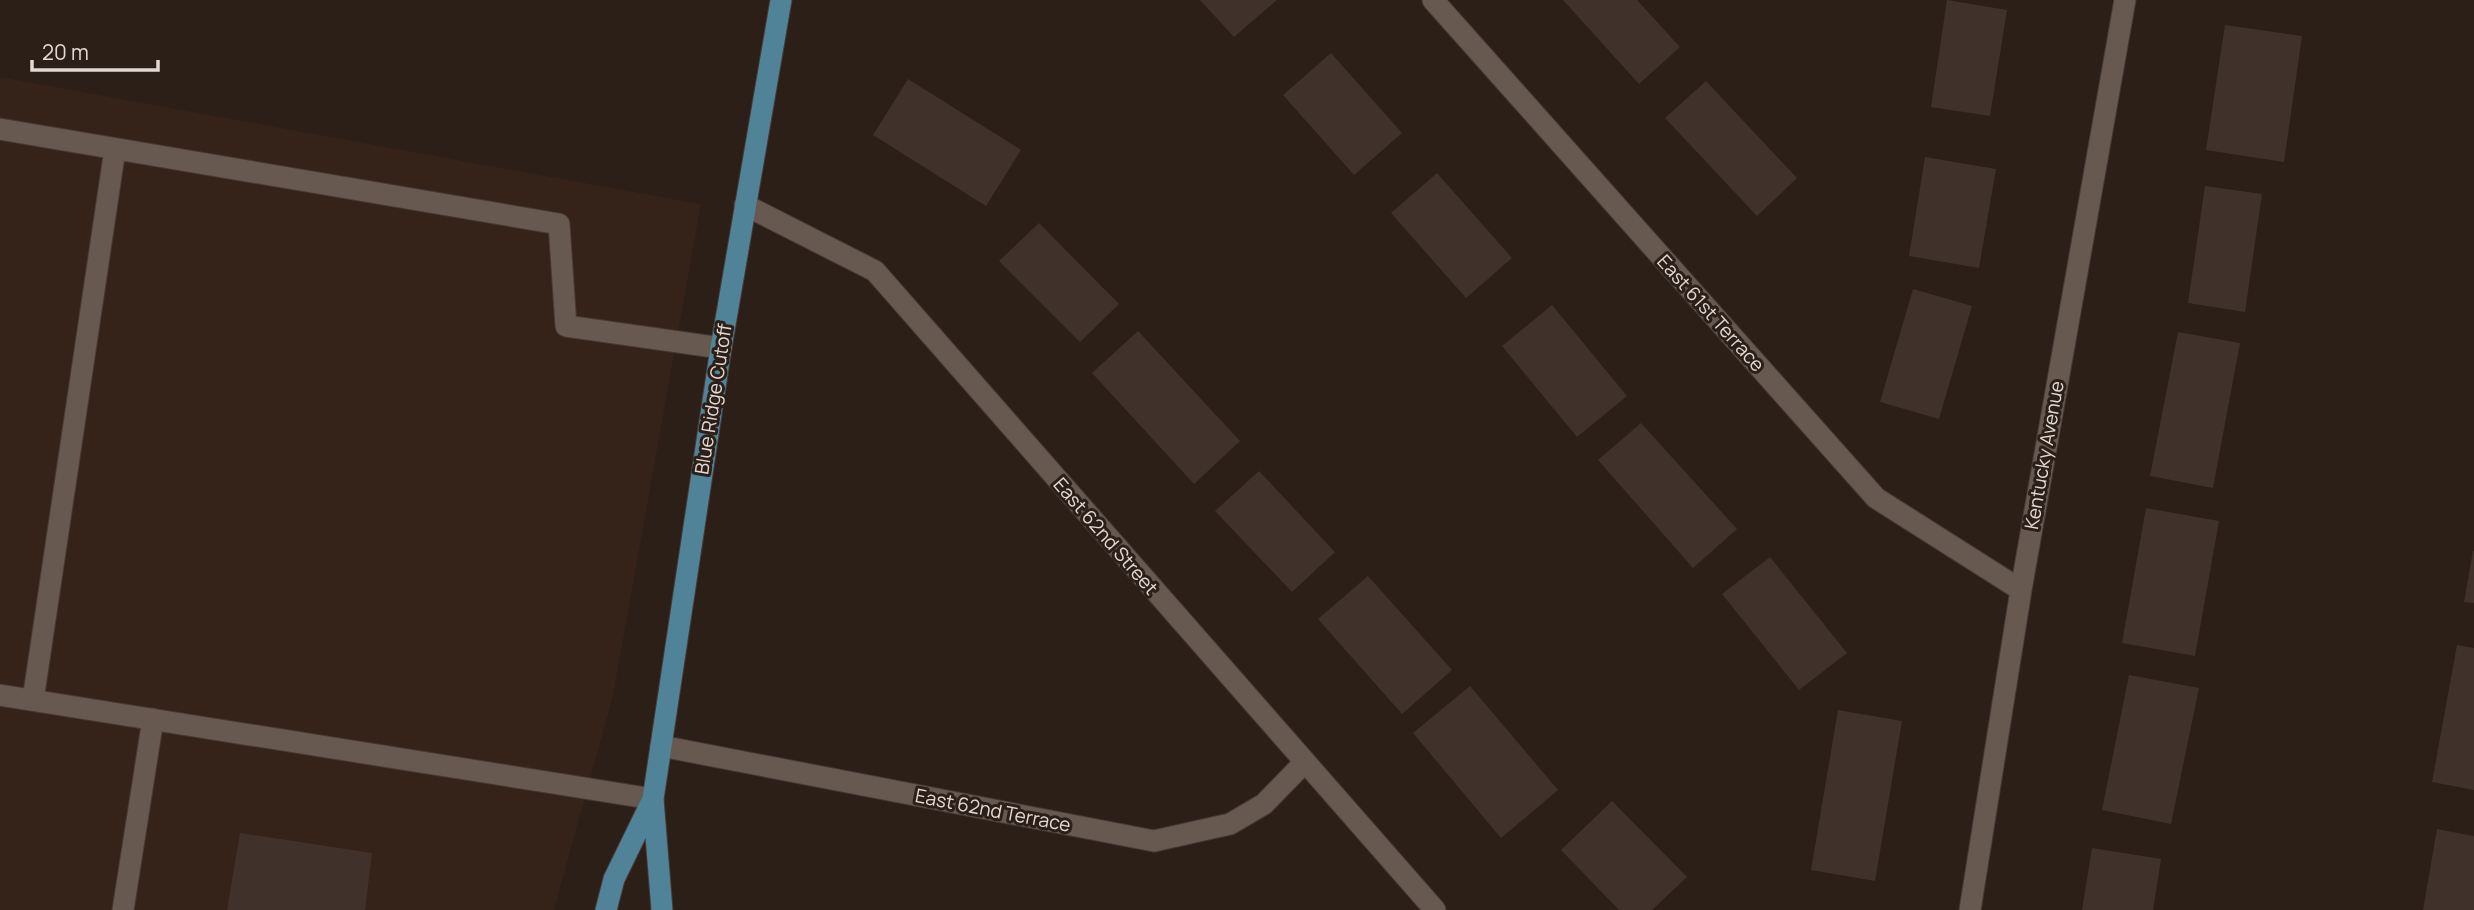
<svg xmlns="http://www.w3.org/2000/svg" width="2474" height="910" font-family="Manrope,sans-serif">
<rect width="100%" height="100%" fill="#2b1f18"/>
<!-- built -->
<path fill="#352218" d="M0,77L701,204L613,696L554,910H0Z"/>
<!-- building -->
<path fill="#40322b" d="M1200,0H1277L1234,37Z
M1563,0H1637L1680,47L1639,84Z
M1947,0L2007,10L1990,116L1931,107Z
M2225,25L2302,36L2284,162L2206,150Z
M1331,53L1402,133L1354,175L1283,95Z
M908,79L1021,150L986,206L873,135Z
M1706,81L1797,178L1757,216L1665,118Z
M1925,157L1996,169L1979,268L1909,256Z
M1437,173L1512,258L1466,298L1391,213Z
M2205,186L2262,194L2245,312L2188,303Z
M1039,223L1119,304L1080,342L999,261Z
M1913,289L1972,306L1939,419L1880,402Z
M1552,305L1627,396L1577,437L1502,346Z
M1138,331L1240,441L1194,484L1092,373Z
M2178,332L2240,343L2213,488L2150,476Z
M1641,423L1737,529L1693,568L1598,460Z
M1259,471L1335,552L1292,592L1215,511Z
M2146,508L2219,521L2195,656L2122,643Z
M2473,551H2474V603L2464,602Z
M1770,557L1847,653L1799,690L1722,594Z
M1368,576L1452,670L1402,714L1318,619Z
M2457,645L2474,648V790L2432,782Z
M2129,675L2199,688L2171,824L2102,810Z
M1470,686L1558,790L1501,838L1413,733Z
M1838,710L1902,721L1875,881L1811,870Z
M1612,801L1687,877L1652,910H1619L1561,850Z
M2437,829L2474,836V910H2423Z
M240,833L372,853L365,910H227Z
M2092,848L2161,859L2153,910H2082Z"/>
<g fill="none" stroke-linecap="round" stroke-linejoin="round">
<defs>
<path id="minor" d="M1433,0L1876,498L2021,590
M0,129L559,224L566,326L721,348
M745,205L875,271L1435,910
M0,695L653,799
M33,700L115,149
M661,746L1154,841L1230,824L1264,804L1304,763
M123,910L153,719
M1970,910L2021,590L2125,0"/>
<path id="major" d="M606,910L614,879L652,801
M662,910L653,799L721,348L781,0"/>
</defs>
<!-- minor casing -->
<use href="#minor" stroke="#453a36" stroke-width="23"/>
<!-- major casing -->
<use href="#major" stroke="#453a36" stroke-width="23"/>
<!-- minor -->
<use href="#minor" stroke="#675850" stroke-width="21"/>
<!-- major -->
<use href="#major" stroke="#508397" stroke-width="21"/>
</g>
<g text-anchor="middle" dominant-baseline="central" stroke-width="6" stroke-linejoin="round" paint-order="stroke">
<!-- street labels -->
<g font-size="19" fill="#e2d9d4" stroke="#2b1f18">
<text transform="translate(1711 313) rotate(48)">East 61st Terrace</text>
<text transform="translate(713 399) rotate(-81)">Blue Ridge Cutoff</text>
<text transform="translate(2044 455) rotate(-80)">Kentucky Avenue</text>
<text transform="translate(1106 536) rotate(49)">East 62nd Street</text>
<text transform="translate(993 810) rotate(11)">East 62nd Terrace</text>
</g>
</g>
<!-- scale -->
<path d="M32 60v10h126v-10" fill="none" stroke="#e2d9d4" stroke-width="3.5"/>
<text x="42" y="60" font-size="21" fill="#e2d9d4" stroke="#2b1f18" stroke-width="5" paint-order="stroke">20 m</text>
</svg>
